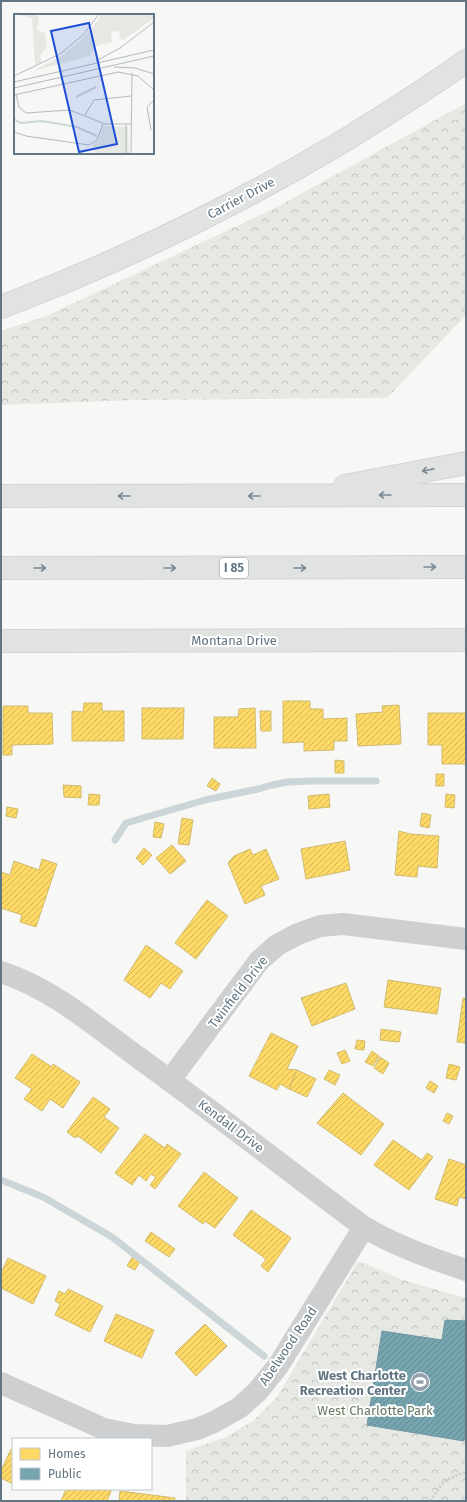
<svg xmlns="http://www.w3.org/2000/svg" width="467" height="1502" font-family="'Fira Sans',sans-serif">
<defs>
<pattern id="forest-crowns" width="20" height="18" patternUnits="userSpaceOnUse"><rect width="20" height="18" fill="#e6e9e3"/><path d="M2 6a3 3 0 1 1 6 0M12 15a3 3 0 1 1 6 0" fill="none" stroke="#bec1bd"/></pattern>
<pattern id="homes-hatch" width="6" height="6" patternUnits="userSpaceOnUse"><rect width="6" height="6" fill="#ffd966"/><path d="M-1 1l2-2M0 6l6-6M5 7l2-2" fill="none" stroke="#d2b559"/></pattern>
<pattern id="public-hatch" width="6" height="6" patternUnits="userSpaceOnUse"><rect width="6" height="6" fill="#76a5af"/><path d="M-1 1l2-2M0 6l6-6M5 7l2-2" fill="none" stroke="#648b94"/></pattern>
</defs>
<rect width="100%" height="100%" fill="#f7f7f6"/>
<!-- forest -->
<path fill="url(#forest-crowns)" d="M466,103V315L387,398L134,400L1,405V331L46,316L275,208Z
M358,1261L403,1280L466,1298V1501H186V1451L226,1437L253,1421L277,1397Z"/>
<!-- homes -->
<path fill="url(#homes-hatch)" stroke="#d0bb6e" d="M283,701H310V709H323V719L347,718V741H334V750L304,751V742L283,743Z
M84,703H102V711H124V741H72V711L83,712Z
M399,705L401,744L358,746L356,714L383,712L382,706Z
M3,706H28V713H52L53,744L12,745V755H3Z
M142,708H184L183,739H142Z
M255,708L256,748H214V717H238L239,709Z
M260,711H271V731H261Z
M428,713H466V764H442V745H428Z
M335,760L344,761V773H335Z
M436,774H444V786H436Z
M212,778L220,784L216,791L207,786Z
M63,785L81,786V798L64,797Z
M89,794L100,795L99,805H88Z
M329,794L330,807L309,809L308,796Z
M446,794L455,795L454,808L445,807Z
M7,807L18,809L16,818L6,816Z
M422,813L431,815L429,828L420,826Z
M182,818L193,820L189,845L178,844Z
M155,822L164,824L161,838L153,837Z
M399,831L410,834L439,836L437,868L418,866L417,877L395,875Z
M345,841L350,870L306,879L301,849Z
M172,845L186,861L170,874L156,858Z
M144,848L152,855L143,865L136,858Z
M250,849L253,855L266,849L279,879L261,886L265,895L245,904L228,863L234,856Z
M42,859L57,864L36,927L20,922L22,915L1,908V872L10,875L14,861L39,870Z
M207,900L228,916L196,959L175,943Z
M146,945L183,971L170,989L161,983L150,998L124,980Z
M388,980L441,988L437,1014L384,1007Z
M346,983L355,1009L312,1026L301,998Z
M463,998L466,999V1043L457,1042Z
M381,1029L401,1032L399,1042L380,1040Z
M271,1033L298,1046L287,1069L297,1070L289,1089L280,1084L277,1090L249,1076Z
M357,1040L365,1041L364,1050L355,1049Z
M345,1050L350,1061L342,1064L337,1053Z
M372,1051L379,1056L373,1066L365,1062Z
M32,1054L52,1067L53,1064L80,1082L63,1108L50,1099L42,1111L24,1099L32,1089L15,1078Z
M380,1057L389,1063L383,1074L374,1068Z
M449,1064L460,1067L456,1080L446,1078Z
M297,1070L316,1079L307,1097L289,1089Z
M329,1070L340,1075L335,1085L324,1079Z
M430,1081L438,1086L434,1093L426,1088Z
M343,1093L384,1124L361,1155L317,1123Z
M93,1097L110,1109L104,1117L119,1128L101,1153L78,1136L75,1138L67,1132Z
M447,1113L453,1116L449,1124L443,1121Z
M145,1134L165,1148L167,1144L181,1154L155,1189L150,1185L156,1177L151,1174L146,1181L139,1175L132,1185L115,1173Z
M393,1140L422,1160L427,1153L433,1157L409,1190L374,1165Z
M449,1159L466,1165V1199L459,1197L457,1206L435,1199Z
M204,1172L238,1198L215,1228L205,1221L203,1224L178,1206Z
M251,1210L291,1238L268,1272L261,1266L266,1259L233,1235Z
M151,1232L175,1249L169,1257L145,1241Z
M133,1256L141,1260L135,1270L127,1266Z
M8,1258L46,1276L33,1304L1,1288V1273Z
M68,1289L103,1306L90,1332L55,1315L60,1304L55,1301L59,1291L65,1294Z
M116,1314L154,1330L142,1358L104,1341Z
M205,1324L227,1346L196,1376L175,1353Z
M11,1449L13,1450V1484L1,1478V1471Z
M66,1489H107L111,1491L107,1501H61Z
M120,1491L175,1498L174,1501H119Z"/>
<!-- public -->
<path fill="url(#public-hatch)" stroke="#7097a2" d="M445,1320L466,1321V1425L464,1441L367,1425L382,1331L442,1340Z"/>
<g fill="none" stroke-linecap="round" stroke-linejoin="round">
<!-- stream -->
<path stroke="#ccd5d7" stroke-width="7" d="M115,840L126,823L205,800L258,789L272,785L287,782L311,781H376
M1,1180L43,1197L112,1237L264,1356"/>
<defs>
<path id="secondary" d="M1,307C120,262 233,207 342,142C384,116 426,90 466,61
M1,641L466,640"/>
<path id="highway" d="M345,486L466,463
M1,496L466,495
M1,568L466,567"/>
</defs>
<!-- secondary casing -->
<use href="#secondary" stroke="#d3d4d4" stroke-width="24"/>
<!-- highway casing -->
<use href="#highway" stroke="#d4d4d4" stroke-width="24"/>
<!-- path -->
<path stroke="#cbcccc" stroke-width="2.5" stroke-dasharray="2 2" stroke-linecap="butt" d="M431,1501C441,1482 446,1479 466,1472"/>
<!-- street -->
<path stroke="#cdcfd0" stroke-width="22" d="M1,972C53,989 95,1026 139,1058C215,1113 289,1171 364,1227C396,1246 430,1258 466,1270
M170,1080L259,961L277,945L298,934L320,926L343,924L466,939
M1,1383L104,1429L134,1435L167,1436L197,1429L212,1423L239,1408L257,1392L278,1366L364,1227"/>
<!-- secondary -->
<use href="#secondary" stroke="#e1e2e2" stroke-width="22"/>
<!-- highway -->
<use href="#highway" stroke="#e1e2e2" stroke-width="22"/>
</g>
<!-- one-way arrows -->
<defs><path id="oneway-shaft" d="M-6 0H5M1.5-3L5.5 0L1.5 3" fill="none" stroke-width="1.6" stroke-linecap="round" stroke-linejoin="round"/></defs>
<g stroke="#7b8b95">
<use href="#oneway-shaft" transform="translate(428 470) rotate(169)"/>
<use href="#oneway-shaft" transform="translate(385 495) rotate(180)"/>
<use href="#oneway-shaft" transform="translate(124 496) rotate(180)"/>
<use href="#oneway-shaft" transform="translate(254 496) rotate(180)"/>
<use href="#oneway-shaft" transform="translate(430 567)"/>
<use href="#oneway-shaft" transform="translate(40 568)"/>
<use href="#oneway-shaft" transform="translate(170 568)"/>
<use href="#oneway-shaft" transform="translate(300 568)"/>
</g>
<!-- icons -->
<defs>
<symbol id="stadium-disc" viewBox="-11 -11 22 22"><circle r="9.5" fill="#96a2ab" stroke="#fff"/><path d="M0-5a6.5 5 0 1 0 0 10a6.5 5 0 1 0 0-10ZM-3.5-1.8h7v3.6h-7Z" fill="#fff"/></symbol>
</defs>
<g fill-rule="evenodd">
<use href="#stadium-disc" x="409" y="1371" width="22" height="22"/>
</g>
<g text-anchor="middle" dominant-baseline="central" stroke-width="4" stroke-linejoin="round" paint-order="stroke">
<!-- shield labels -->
<rect fill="#fff" stroke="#909ea8" stroke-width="1" x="220" y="558" width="28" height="20" rx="3"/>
<g font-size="12" font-weight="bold" fill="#617582">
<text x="234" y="568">I 85</text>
</g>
<!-- street labels -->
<g font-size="13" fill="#617582" stroke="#fff">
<text transform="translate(241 198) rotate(-28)">Carrier Drive</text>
<text x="234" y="640">Montana Drive</text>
<text transform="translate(238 992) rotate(-52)">Twinfield Drive</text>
<text transform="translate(231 1126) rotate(37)">Kendall Drive</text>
<text transform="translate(288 1346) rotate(-56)">Abelwood Road</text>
</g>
<!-- poi labels -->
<g font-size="13" font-weight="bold" fill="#617582" stroke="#fff" text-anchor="end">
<text x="406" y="1375">West Charlotte<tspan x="406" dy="15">Recreation Center</tspan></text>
</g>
<!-- park labels -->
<g font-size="13" fill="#667a61" stroke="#fff">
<text x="375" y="1410">West Charlotte Park</text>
</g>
</g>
<!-- overview -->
<g transform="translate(14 14)">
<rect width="140" height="140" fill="#f7f7f6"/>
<path d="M1,0H19L25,3L23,16L31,19L33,32L26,42L28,48L23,51L21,50L18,4ZM88,0H140V4L109,26L106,25L105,17L97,18L98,28L82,32L76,42L19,57L47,42L63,29L78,15ZM89,112L114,113L115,140H81L79,131L85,125Z" fill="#e6e9e3"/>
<path fill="none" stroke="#ccd5d7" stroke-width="2" d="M62,83L82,73M0,105L7,109L28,107L63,113L83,122"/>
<path fill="none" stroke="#b2bbc1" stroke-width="1" d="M82,47L106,34L140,8M100,53L121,54L140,60M0,62L46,40L70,20L85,0M0,68L140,36M0,74L140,42M2,80L5,93L12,99L56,96L91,110H117M0,81L104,58L124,62L140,76M71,101L80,86L117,82M137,116L133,93L140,86M0,118L12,122L75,131L83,126L89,110M112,140V111M117,140L118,59"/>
<path fill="#1d4ed8" fill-opacity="0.15" stroke="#1d4ed8" stroke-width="2" d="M75,9L103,130L65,138L37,17Z"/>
<rect width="140" height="140" fill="none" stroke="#617582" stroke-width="2"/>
</g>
<!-- border -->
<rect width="467" height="1502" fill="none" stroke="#617582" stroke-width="4"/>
<!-- legend -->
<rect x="12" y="1438" width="140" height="52" fill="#ffffff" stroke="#c0c8cd"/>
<rect x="20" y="1448" width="20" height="12" fill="#ffd966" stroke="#c0c8cd"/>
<text x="48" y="1458" font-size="12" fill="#617582">Homes</text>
<rect x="20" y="1468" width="20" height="12" fill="#76a5af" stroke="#c0c8cd"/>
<text x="48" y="1478" font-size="12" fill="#617582">Public</text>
</svg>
